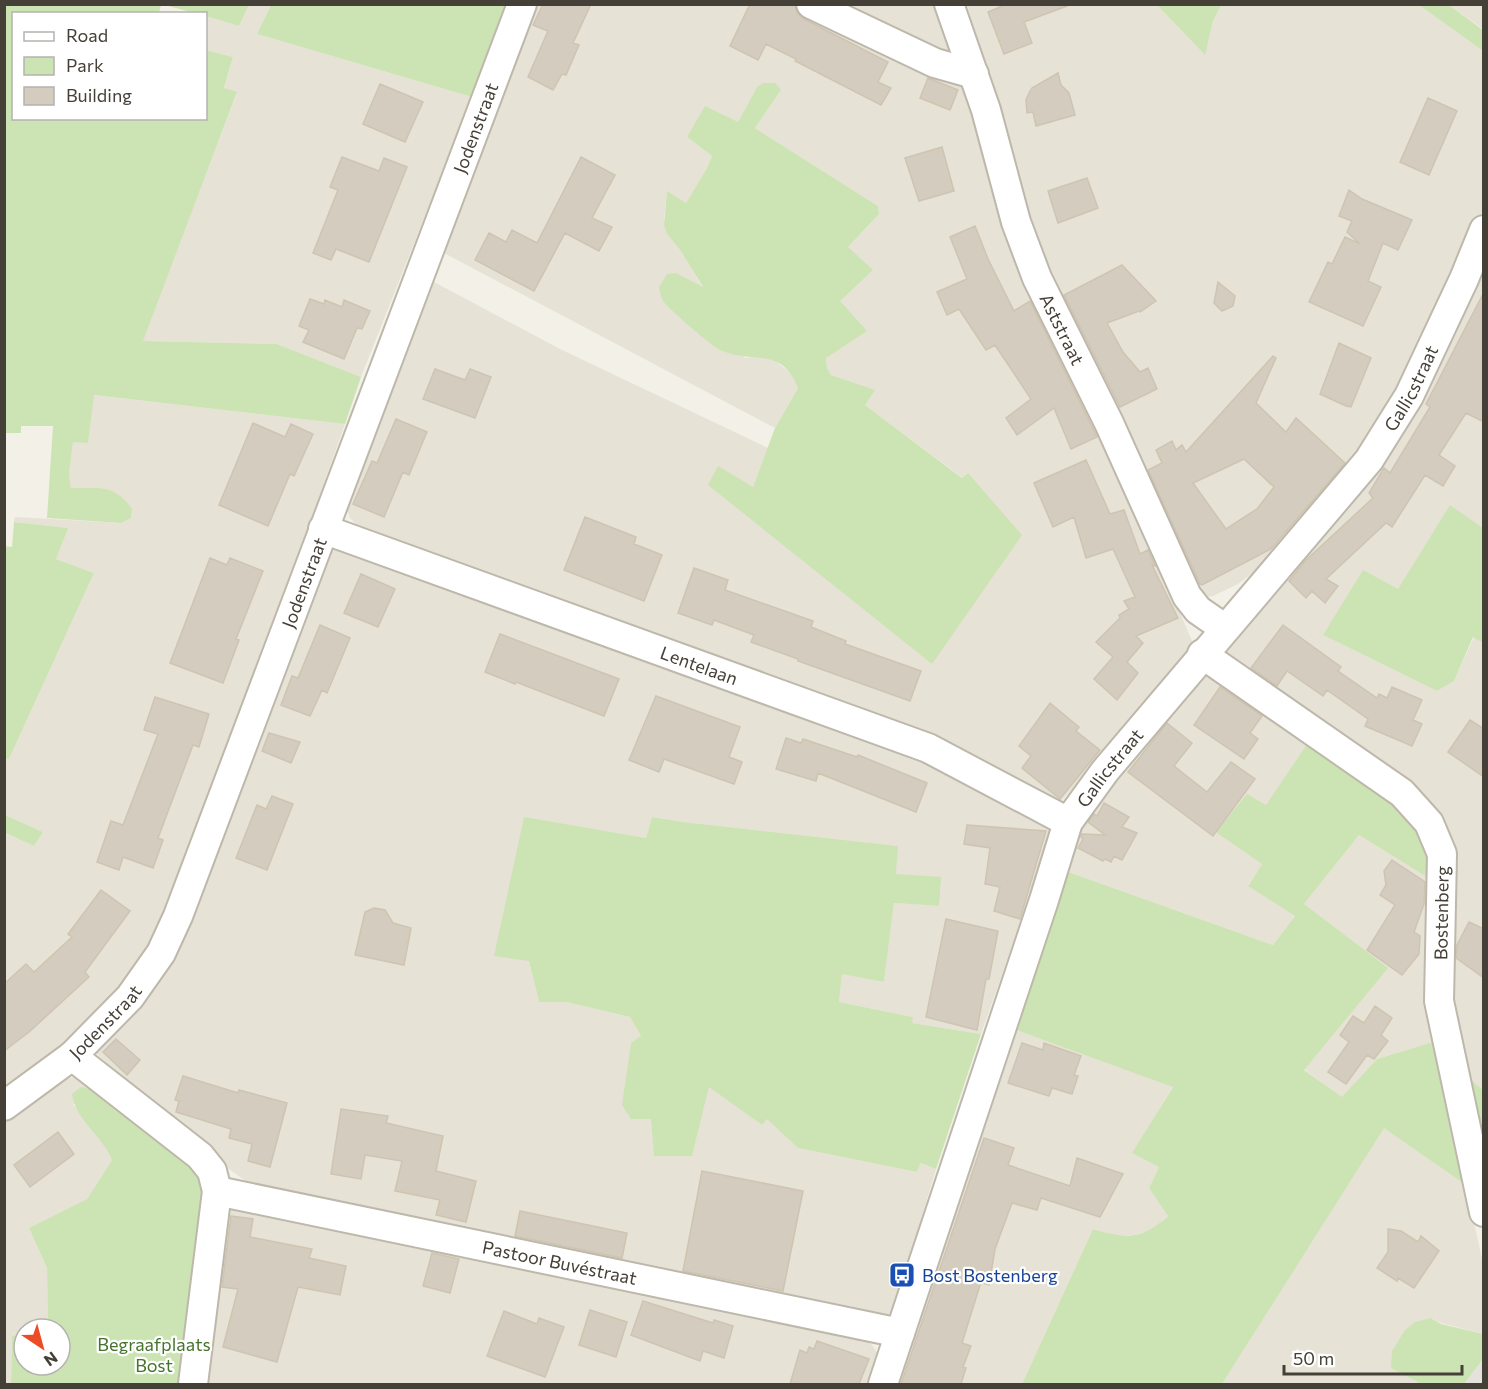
<svg xmlns="http://www.w3.org/2000/svg" width="1488" height="1389" font-family="Commissioner,sans-serif">
<rect width="100%" height="100%" fill="#f3f0e8"/>
<!-- residential -->
<path fill="#e6e2d6" d="M249,5H271L257,34L472,97L361,377L277,344L142,341L237,93L224,89L233,57L206,50V16L239,26Z
M537,5H797L967,86L1113,458L1193,643L1190,651L1059,804L479,571L356,524L350,518L346,505L434,282L560,349L768,448L753,487L932,664L967,473L963,478L865,405L874,390L831,375L827,368L826,358L840,301L848,247L879,214L878,206L755,128L781,90L757,87L738,122L687,137L712,156L707,168L686,203L667,192L664,219L667,234L680,250L745,358L760,356L774,360L793,375L798,388L775,428L444,253L483,136Z
M830,5H936L952,46L947,52L940,53Z
M959,5H1157L1204,54L1213,21L1221,5H1419L1483,51V209L1401,398L1270,560L1238,584L1213,596L1202,598L1051,283L1003,142Z
M1449,5H1483V30V29Z
M1483,248V528L1450,506L1398,590L1323,635L1437,691L1454,681L1474,637L1483,643V1090L1471,1080L1448,973L1451,860L1225,653L1229,640L1295,560Z
M93,395L345,424L207,812L161,923L137,966L117,994L67,1042L5,1091L4,833L34,846L43,832L5,815V758L9,759L94,573L56,559L67,528L14,522L15,517L121,523L131,518L132,509L97,488L71,489L69,474L73,441L88,442Z
M339,543L927,760L1046,822L1049,830V841L981,1034L911,1023L913,1017L839,1002L842,973L884,982L894,903L939,906L896,874L897,846L684,822L652,817L646,838L524,818L529,961L539,1002H566L630,1017L641,1036L651,1119L692,1156L709,1086L762,1125L767,1118L798,1148L917,1172L919,1163L936,1169L894,1310L887,1315L876,1318L251,1185L221,1163L99,1056L92,1047L138,1000L329,547Z
M1210,671L1309,741L1266,806L1262,864L1248,885L1295,916L1273,945L1063,870L1078,828L1196,676Z
M1359,835L1430,879L1436,1041L1377,1059L1342,1098L1304,1069V904Z
M1013,1029L1173,1086L1133,1153L1159,1167L1149,1188L1168,1215L1153,1230L1134,1235L1118,1236L1093,1229L1022,1384H888Z
M74,1077L94,1090L73,1104L109,1150L112,1160L87,1199L29,1228L47,1268L48,1329H24V1334L12,1336L11,1384H4V1119L55,1083Z
M1384,1127L1466,1185L1483,1264V1334L1441,1323L1431,1318L1418,1384H1222Z
M232,1203L863,1338L872,1345L878,1354L869,1384H200L222,1214Z"/>
<!-- industrial -->
<path fill="#e5e1dc" d="M1483,1359V1384H1464Z"/>
<!-- green -->
<path fill="#cce4b3" d="M5,4L161,5L159,13L14,14V118H206V50L233,57L224,88L237,92L143,341L277,344L361,377L345,424L94,395L88,443L73,442L69,474L71,488C100,489 113,483 132,509L131,518L121,523L47,518L53,426H21V433H5Z
M164,5L249,4V5L239,26L206,16V14L195,13Z
M271,5H507L472,97L257,34Z
M1157,5H1221L1213,21L1205,55Z
M1419,5H1449L1483,30V51Z
M763,83H775L781,90L755,128L878,206L879,214L848,247L873,270L840,301L867,331L826,358L827,368L831,375L875,390L865,405L962,478L968,473L1022,535L932,664L708,485L718,466L753,487L775,428L798,388C781,345 753,365 720,350C709,344 671,311 663,301C661,297 660,292 659,287L667,274L676,273L703,287L680,250L667,234L664,225L667,191L686,203L707,168L712,156L687,137L705,106L738,122L757,87Z
M1450,505L1483,528V643L1473,637L1454,681L1437,691L1323,635L1363,570L1398,589Z
M14,522L68,528L56,559L94,573L9,759L4,758V546L12,547Z
M1309,741C1351,770 1404,797 1424,847C1428,856 1429,868 1430,879L1359,835L1304,904L1388,968L1304,1070L1342,1097L1377,1059L1436,1041L1466,1185L1384,1128L1222,1384H1022L1093,1229C1127,1239 1141,1240 1168,1216L1149,1188L1159,1167L1132,1153L1173,1087L1013,1029L1063,870L1273,945L1295,916L1248,886L1262,864L1216,832L1247,794L1266,805Z
M5,815L43,832L34,846L5,833Z
M524,817L646,838L652,817L684,822L898,846L896,874L941,877L939,906L894,903L884,982L842,974L839,1002L913,1017L912,1023L981,1034L936,1169L920,1163L917,1172L798,1148L767,1119L762,1125L709,1087L692,1156H654L651,1119H631L622,1105L631,1043L641,1036L630,1017L566,1002H539L529,961L494,956Z
M1471,1080L1483,1090V1139Z
M81,1087L94,1090L187,1159L200,1180L205,1194L184,1384H11L12,1336L24,1334V1365H60V1329H48L47,1268L29,1228L87,1199L112,1160C103,1136 75,1120 72,1094Z
M1431,1318L1441,1324L1483,1334V1359L1464,1384H1418V1382L1391,1368L1392,1351L1405,1330L1415,1322Z"/>
<!-- building -->
<path fill="#d4ccbe" stroke="#cec4b1" stroke-width="1.5" fill-rule="evenodd" d="M543,4H591L573,43L579,45L566,75L562,74L553,90L528,77L548,31L533,25Z
M750,4H795L797,13L804,19L888,62L878,82L891,88L881,105L795,61L796,59L766,44L758,60L730,46Z
M1007,4H1066L1067,6L1024,22L1032,43L1004,54L988,12Z
M1058,73L1061,85L1069,93L1075,115L1036,126L1033,112L1027,113L1026,100L1029,93L1032,88Z
M928,78L958,90L950,110L920,98Z
M380,84L423,102L405,142L363,124Z
M1428,98L1457,111L1429,175L1400,162Z
M942,147L954,191L919,201L905,158Z
M342,157L379,171L384,158L407,167L369,262L336,249L331,260L313,253L338,190L330,187Z
M581,157L615,175L592,218L612,227L599,251L565,233L534,291L475,260L489,233L506,242L512,230L537,243Z
M1087,178L1098,208L1058,223L1048,191Z
M1349,190L1362,199L1412,220L1398,250L1383,243L1368,281L1381,287L1363,326L1309,302L1328,262L1332,264L1345,237L1360,244L1347,232L1352,221L1339,216Z
M975,226L988,259L1014,311L1030,301L1097,437L1071,449L1054,408L1017,435L1006,418L1031,399L995,345L986,350L959,309L947,315L937,292L967,279L950,237Z
M1122,265L1156,301L1140,312L1139,311L1107,323L1123,352L1140,372L1148,368L1157,389L1120,407L1064,295Z
M1218,282L1235,296L1233,306L1222,311L1214,303Z
M1484,292V422L1466,413L1439,455L1455,466L1443,486L1425,475L1392,527L1386,523L1326,579L1338,586L1325,603L1312,591L1306,598L1289,581L1305,561L1373,498L1369,493L1384,468L1390,473L1430,407L1426,404Z
M310,299L324,304L325,300L342,307L344,300L370,311L362,329L357,328L344,359L303,342L309,330L299,326Z
M1339,343L1371,358L1351,407L1346,406L1320,394Z
M1273,356L1276,358L1256,403L1286,432L1296,418L1345,463L1271,549L1202,585L1200,584L1148,470L1162,463L1156,450L1172,441L1176,450L1182,445L1186,452ZM1244,459L1274,487L1257,509L1226,529L1193,483Z
M435,369L465,380L470,369L491,377L475,418L423,399Z
M396,419L427,432L409,475L403,472L384,517L353,504L372,461L377,463Z
M253,423L285,437L291,424L313,434L294,476L290,474L268,526L219,505Z
M1086,460L1110,514L1124,510L1140,554L1148,550L1155,566L1152,565L1178,618L1136,636L1143,643L1127,662L1138,673L1117,700L1094,679L1113,657L1096,642L1120,618L1119,615L1129,609L1124,601L1135,597L1113,549L1086,558L1074,517L1053,527L1034,483Z
M585,517L636,537L634,544L662,555L644,601L564,570Z
M210,558L227,565L230,558L263,571L236,639L239,640L223,683L170,663Z
M694,568L728,580L725,590L813,621L811,627L846,641L845,644L921,671L910,701L798,661V659L751,642L754,635L714,620L712,625L678,613Z
M361,574L395,589L378,627L344,613Z
M320,625L350,638L327,693L322,690L310,716L281,705L292,676L298,678Z
M1283,625L1341,667L1338,671L1377,698L1379,694L1387,698L1392,687L1422,700L1413,720L1422,724L1412,746L1365,726L1368,719L1327,690L1323,696L1287,671L1277,686L1251,668Z
M500,634L619,679L604,716L516,682L515,684L485,672Z
M1220,687L1262,716L1250,733L1258,739L1244,759L1194,725Z
M656,696L740,727L729,757L742,762L734,784L664,759L659,772L629,760Z
M155,697L209,714L199,747L193,745L158,838L163,840L153,868L123,857L119,870L97,862L111,821L123,825L158,734L144,730Z
M1050,703L1079,727L1076,731L1100,750L1060,799L1022,768L1031,756L1019,746Z
M1470,720L1484,729V777L1448,752Z
M1167,723L1192,743L1174,766L1207,792L1231,762L1255,779L1213,836L1128,772Z
M269,733L300,742L291,763L262,751Z
M786,738L801,743L803,739L857,757L858,755L927,783L916,812L818,773L816,781L776,769Z
M272,796L293,804L267,870L236,858L257,805L266,809Z
M1104,803L1129,817L1122,827L1137,833L1122,860L1114,856L1111,862L1105,859L1103,861L1078,848L1083,839L1081,837L1082,834L1105,835L1088,822L1094,814L1097,816Z
M967,825L1046,831L1020,919L994,911L1000,887L985,884L990,848L964,844Z
M1392,860L1425,882L1424,904L1414,932L1420,936L1419,954L1402,975L1367,950L1395,905L1380,895L1386,885L1384,871Z
M101,890L130,911L85,972L89,977L29,1032L4,1051V984L26,964L34,972L72,937L68,934Z
M374,908L385,910L393,923L411,928L404,965L355,955L365,912Z
M946,919L998,931L989,979H986L977,1030L926,1017Z
M1469,922L1484,929V978L1456,958L1457,945Z
M1375,1006L1392,1018L1381,1035L1388,1041L1374,1059L1367,1055L1346,1084L1328,1072L1349,1042L1340,1035L1353,1016L1364,1023Z
M116,1039L140,1060L127,1075L103,1052Z
M1022,1043L1043,1050L1044,1043L1081,1056L1074,1075L1078,1076L1072,1094L1052,1088L1049,1096L1008,1083Z
M183,1076L238,1093L239,1090L287,1103L270,1167L248,1161L252,1144L229,1138L231,1129L176,1112L179,1101L175,1100Z
M341,1109L388,1116L386,1123L443,1136L436,1171L476,1181L466,1222L436,1215L440,1200L395,1191L402,1161L365,1155L361,1179L331,1174Z
M58,1132L74,1154L30,1187L14,1165Z
M984,1138L1014,1148L1008,1165L1070,1186L1077,1158L1123,1174L1100,1217L1041,1198L1037,1210L1012,1203L995,1249L989,1285L981,1282L962,1343L971,1346L963,1367L966,1368L961,1384H901Z
M702,1171L803,1191L783,1291L683,1271Z
M520,1211L627,1233L622,1258L515,1236Z
M231,1216L253,1219L250,1237L312,1249L309,1258L346,1266L340,1295L298,1287L277,1362L223,1347L238,1289L222,1287Z
M1388,1229L1401,1231L1418,1242L1421,1236L1439,1251L1414,1288L1398,1278L1397,1281L1377,1268L1388,1252Z
M432,1253L459,1259L450,1293L423,1286Z
M643,1301L713,1323L714,1320L733,1326L724,1358L703,1351L700,1361L631,1335Z
M590,1310L627,1322L616,1357L579,1345Z
M504,1311L537,1324L539,1318L564,1327L545,1377L487,1356Z
M817,1341L869,1359L859,1384H790L800,1350L807,1353L809,1347L814,1349Z"/>
<g fill="none" stroke-linecap="round" stroke-linejoin="round">
<defs>
<g id="minor">
<path d="M811,4L935,63L974,74"/>
<path id="s1" d="M949,4L986,110L1016,222L1037,278L1109,423L1187,596L1198,610L1224,628"/>
<path id="s2" d="M323,529L928,748L1068,822"/>
<path d="M1202,654L1402,793L1429,823L1442,854L1439,1001L1484,1212"/>
<path d="M72,1056L200,1156L212,1171L217,1191L193,1384"/>
<path id="s3" d="M4,1106L72,1056L130,997L161,953L178,916L522,4"/>
<path id="s4" d="M217,1191L900,1333"/>
<path id="s5" d="M883,1384L1044,900L1068,822L1105,771L1369,460L1409,396L1464,279L1484,230"/>
</g>
</defs>
<!-- minor casing -->
<use href="#minor" stroke="#beb8ab" stroke-width="32"/>
<!-- minor -->
<use href="#minor" stroke="#fff" stroke-width="28"/>
</g>
<!-- icons -->
<defs>
<symbol id="bus-square" viewBox="-11 -11 22 22"><rect x="-9" y="-9" width="18" height="18" rx="4" fill="#1a4fb4" stroke="#fff"/><path d="M-5-6H5V4H4V6H2V4H-2V6H-4V4H-5ZM-3.5-4V0h7V-4ZM-3.5 1.2v1.5H-2V1.2ZM2 1.2v1.5H3.5V1.2Z" fill="#fff"/></symbol>
</defs>
<g fill-rule="evenodd">
<use href="#bus-square" x="887" y="1260" width="30" height="30"/>
</g>
<g text-anchor="middle" dominant-baseline="central" stroke-width="4.5" stroke-linejoin="round" paint-order="stroke">
<!-- street labels -->
<g font-size="18" fill="#454037" stroke="#fff">
<text stroke="none"><textPath href="#s3" startOffset="1104">Jodenstraat</textPath></text>
<text stroke="none"><textPath href="#s1" startOffset="345">Aststraat</textPath></text>
<text stroke="none"><textPath href="#s5" startOffset="1146">Gallicstraat</textPath></text>
<text stroke="none"><textPath href="#s3" startOffset="618">Jodenstraat</textPath></text>
<text stroke="none"><textPath href="#s2" startOffset="400">Lentelaan</textPath></text>
<text stroke="none"><textPath href="#s5" startOffset="660">Gallicstraat</textPath></text>
<text transform="translate(1441 913) rotate(-89)">Bostenberg</text>
<text stroke="none"><textPath href="#s3" startOffset="132">Jodenstraat</textPath></text>
<text stroke="none"><textPath href="#s4" startOffset="350">Pastoor Buvéstraat</textPath></text>
</g>
<!-- transit labels -->
<g font-size="18" fill="#164399" stroke="#fff" text-anchor="start">
<text x="922" y="1275">Bost Bostenberg</text>
</g>
<!-- park labels -->
<g font-size="18" fill="#45742d" stroke="#fff">
<text x="154" y="1344">Begraafplaats<tspan x="154" dy="21">Bost</tspan></text>
</g>
</g>
<!-- border -->
<rect width="1488" height="1389" fill="none" stroke="#454037" stroke-width="12"/>
<!-- legend -->
<rect x="12" y="12" width="195" height="108" fill="#ffffff" stroke="#b5b3af" stroke-width="1.5"/>
<rect x="24" y="32" width="30" height="9" fill="#ffffff" stroke="#b5b3af" stroke-width="1.5"/>
<text x="66" y="42" font-size="18" fill="#454037">Road</text>
<rect x="24" y="57" width="30" height="18" fill="#cce4b3" stroke="#b5b3af" stroke-width="1.5"/>
<text x="66" y="72" font-size="18" fill="#454037">Park</text>
<rect x="24" y="87" width="30" height="18" fill="#d4ccbe" stroke="#b5b3af" stroke-width="1.5"/>
<text x="66" y="102" font-size="18" fill="#454037">Building</text>
<!-- north arrow -->
<g transform="translate(42 1347) rotate(144)"><circle r="28" fill="#ffffff" stroke="#b5b3af" stroke-width="1.5"/>
<path d="M0-4.5L10 22L0 15L-10 22Z" fill="#ed4b25"/>
<text y="-9" font-size="16" font-weight="bold" text-anchor="middle" fill="#454037">N</text>
</g>
<!-- scale -->
<path d="M1284 1365v9h178v-9" fill="none" stroke="#454037" stroke-width="3"/>
<text x="1293" y="1365" font-size="18" fill="#454037" stroke="#ffffff" stroke-width="4.5" paint-order="stroke">50 m</text>
</svg>
